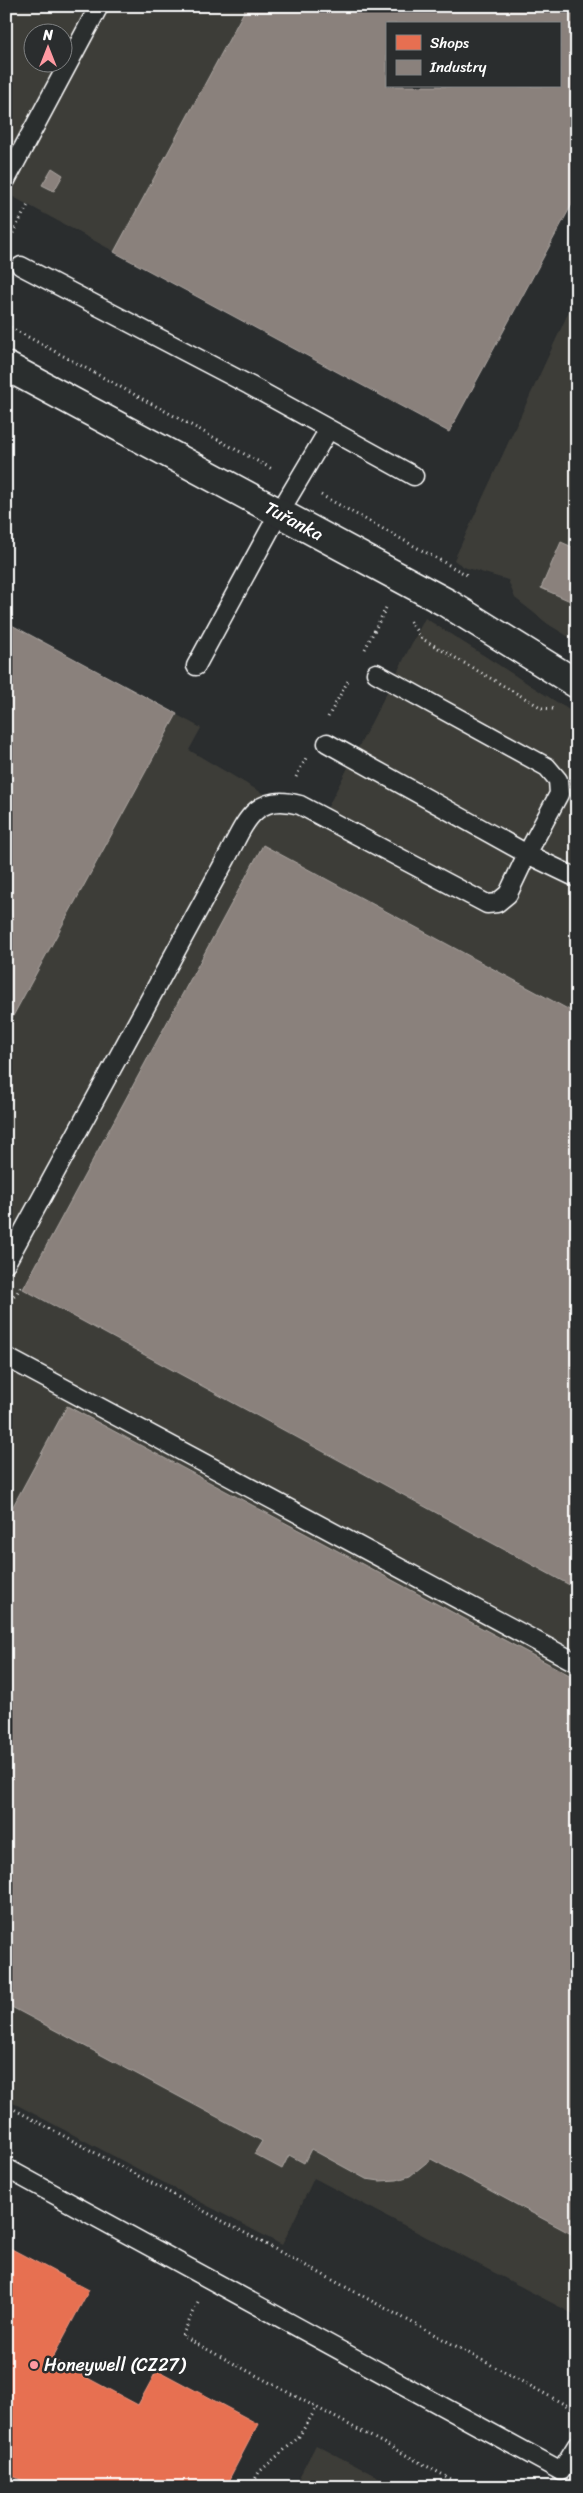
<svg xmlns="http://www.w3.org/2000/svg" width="583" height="2493" font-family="Sriracha,sans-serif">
<rect width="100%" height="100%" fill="#2a2d2e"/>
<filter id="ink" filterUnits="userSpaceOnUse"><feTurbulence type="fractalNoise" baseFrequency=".02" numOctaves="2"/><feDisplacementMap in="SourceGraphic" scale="10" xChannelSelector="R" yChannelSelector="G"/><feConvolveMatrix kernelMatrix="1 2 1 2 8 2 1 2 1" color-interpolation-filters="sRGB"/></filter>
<g filter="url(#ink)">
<!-- built -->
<path fill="#3e3e39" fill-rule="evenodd" d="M6,6H577V195L449,432L6,193ZM387,24H559V86H387ZM32,32H62V62H32Z
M577,294V642L548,624L515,598L508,580L464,567L454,560Z
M425,618L577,715V2316L314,2178L282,2245L6,2099V622L201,728L189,750L318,826Z
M316,2445L397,2487H294Z"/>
<!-- shops -->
<path fill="#e76f51" stroke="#ee9a85" d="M6,2246L89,2290L52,2359L138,2405L157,2370L258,2424L225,2487H34L6,2472Z"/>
<!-- industry -->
<path fill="#8a817c" stroke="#ada7a3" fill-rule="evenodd" d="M247,6H577V195L449,432L114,252ZM387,24H559V86H387Z
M52,168L63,175L54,191L42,185Z
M561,542L577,549V604L541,588Z
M6,622L177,714L6,1029Z
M263,845L577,1014V1589L23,1289Z
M67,1406L577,1679V2237L431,2159L410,2176L397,2180L380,2181L366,2179L311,2149L304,2163L289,2155L282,2169L254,2154L262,2141L6,2004V1519Z"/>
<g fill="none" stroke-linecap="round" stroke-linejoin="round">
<defs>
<path id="lane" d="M6,180L99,6
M21,266L249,385L414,476
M196,666L279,513L329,429
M327,743L527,854L577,878
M6,1263L226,859C244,826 253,791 300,805L487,904L497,903L508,894L527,854L559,794L558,780L547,767L376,673
M6,1357L577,1663
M6,2168L561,2471L577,2445"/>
<path id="street" d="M6,366L447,603L577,684"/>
</defs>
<!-- lane casing -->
<use href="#lane" stroke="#fff" stroke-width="21"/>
<!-- street casing -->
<use href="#street" stroke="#fff" stroke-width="31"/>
<!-- path -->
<path stroke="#fff" stroke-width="3" stroke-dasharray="1 4" stroke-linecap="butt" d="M8,242L28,205
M6,325L274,470
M321,495L467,575
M410,621L421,638L542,708L553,709
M365,649L387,606
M328,717L349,679
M296,777L306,758
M6,1302L17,1293L21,1286
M6,2105L577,2411
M198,2303L182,2336L466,2487
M251,2487L259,2472L298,2438L317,2407"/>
<!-- lane -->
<use href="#lane" stroke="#2a2d2e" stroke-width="18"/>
<!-- street -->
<use href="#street" stroke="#2a2d2e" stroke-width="28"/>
</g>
</g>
<!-- markers -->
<circle fill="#ff9aa2" stroke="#2a2d2e" stroke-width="2" cx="34" cy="2365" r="5"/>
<g text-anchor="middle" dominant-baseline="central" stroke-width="5" stroke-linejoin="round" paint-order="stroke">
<!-- street labels -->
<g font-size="18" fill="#fff" stroke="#2a2d2e">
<text transform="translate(294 521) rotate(28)">Tuřanka</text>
</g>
<!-- poi labels -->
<g font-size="18" fill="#fff" stroke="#2a2d2e" text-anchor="start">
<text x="44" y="2365">Honeywell (CZ27)</text>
</g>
</g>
<!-- margin -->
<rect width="583" height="2493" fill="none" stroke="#2a2d2e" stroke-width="25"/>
<rect x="12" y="12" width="558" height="2468" fill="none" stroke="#fff" stroke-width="2" filter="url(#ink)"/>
<!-- legend -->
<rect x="386" y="22" width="175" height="65" fill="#2a2d2e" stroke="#7f8182"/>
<rect x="396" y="35" width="25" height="15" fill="#e76f51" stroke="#7f8182"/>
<text x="430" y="48" font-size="15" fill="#ffffff">Shops</text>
<rect x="396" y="60" width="25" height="15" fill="#8a817c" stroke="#7f8182"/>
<text x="430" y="72" font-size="15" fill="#ffffff">Industry</text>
<!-- north arrow -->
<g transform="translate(48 48)"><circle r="24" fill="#2a2d2e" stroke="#7f8182"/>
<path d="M0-4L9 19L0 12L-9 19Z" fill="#ff9aa2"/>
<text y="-8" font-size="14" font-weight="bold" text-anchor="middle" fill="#ffffff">N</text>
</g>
</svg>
